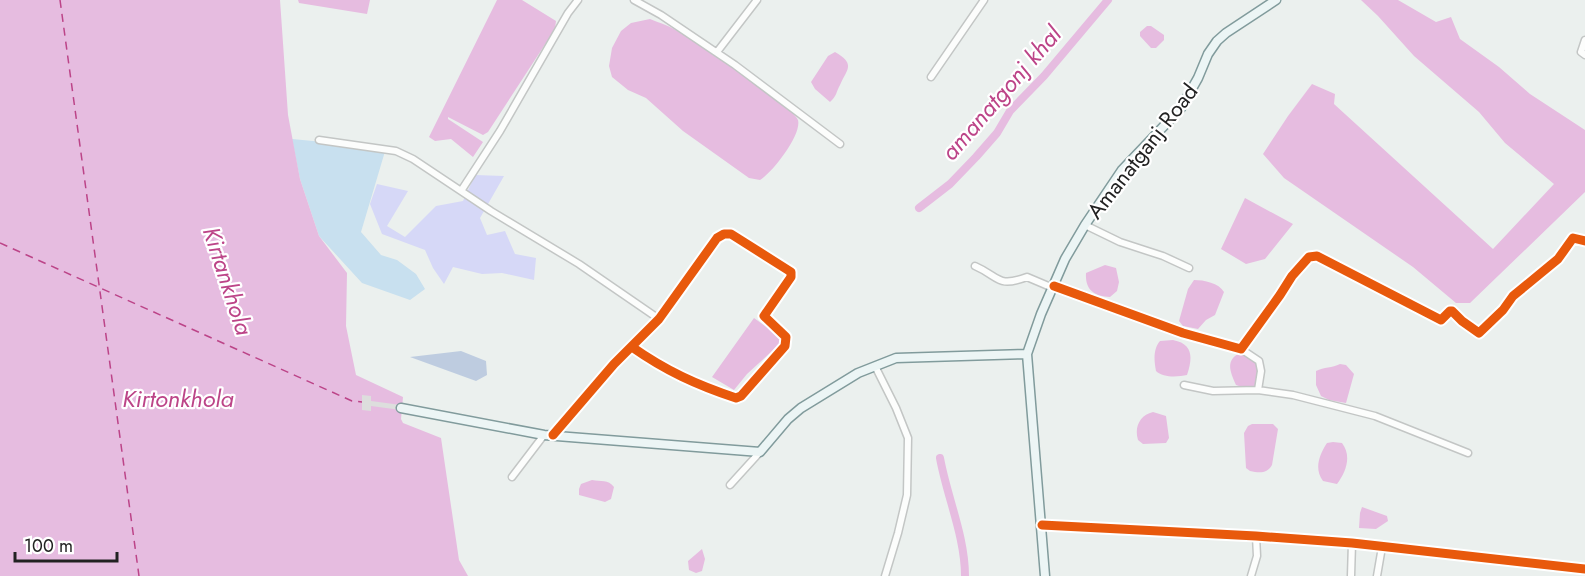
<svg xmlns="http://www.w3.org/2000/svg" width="1585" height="576" font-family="Jost,sans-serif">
<rect width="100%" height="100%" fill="#ebf0ee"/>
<!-- grass -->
<path fill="#c8e0ef" d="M292,139L386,148L361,232L381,255L397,260L416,274L425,289L410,300L362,283L319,236L300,179Z"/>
<!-- forest -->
<path fill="#becce0" d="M461,351L486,361L487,375L476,381L410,357Z"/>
<!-- park -->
<path fill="#d6d8f7" d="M475,175L504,176L480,218L487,235L505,231L515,254L536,258L534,280L502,273L482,274L453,267L444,284L433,268L425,250L382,234L370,204L377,184L408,191L387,226L405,237L436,206L463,201Z"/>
<!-- water -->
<path fill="#e6bce0" d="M0,0H280L288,115L300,179L319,236L347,273L346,326L356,375L403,397L401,419L403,423L441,438L459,560L468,576H0Z
M298,0H370L367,14L299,3Z
M497,0H522L556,21L555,29L488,132L483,135L448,117V119L483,142L473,157L451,139L435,141L429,137Z
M1361,0H1398L1436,22L1451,17L1460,39L1499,67L1530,94L1585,130V192L1470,303H1456L1413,267L1284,178L1263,154L1288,116L1312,84L1335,94L1334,104L1493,249L1554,184L1505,143L1479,112L1414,56L1378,16Z
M650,19C660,23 670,26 679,32C696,42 795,108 798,120C802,135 772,173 760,180L749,178L683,131L646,98L628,90L612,77L609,66L612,48L621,31L631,23Z
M1147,26H1151L1164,35V40L1156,48H1151L1140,36V32Z
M835,52C856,64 847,69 840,85C836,92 837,96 830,102L815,89L811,82L828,56Z
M1245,198L1293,224L1265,259L1246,264L1221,249Z
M1105,265L1116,268L1119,282L1117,291L1110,297C1094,296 1085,290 1086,273Z
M1194,280C1204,280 1219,283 1224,292L1215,315L1206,320L1198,329L1183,326L1179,321L1188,289Z
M754,318L782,338V342L747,374L734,390L712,377Z
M1173,340C1193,344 1193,357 1187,375C1178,377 1163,378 1156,371C1154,361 1153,349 1160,341Z
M1240,353C1259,355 1259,370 1257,386L1242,387L1236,385C1230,372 1225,360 1240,353Z
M1340,364L1346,365L1354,374L1346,403L1329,400L1321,396L1316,385V371C1324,367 1332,368 1340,364Z
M1153,412L1166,416L1169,438L1166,443L1143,444L1138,440C1134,427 1140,415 1153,412Z
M1252,424H1273L1278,429L1272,465C1267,474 1259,473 1250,471L1246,468L1244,433L1248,426Z
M1333,442L1342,443C1352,456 1346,472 1337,484L1323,481C1314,469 1319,455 1327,443Z
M592,480C601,482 608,479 614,487L611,499L605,502L579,495V489L581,484Z
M1362,507L1387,516L1388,521L1376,529L1359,528L1360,513Z
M702,549L705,559L702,571L696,573L689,570L688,561Z"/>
<!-- pier -->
<path fill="#dddedd" d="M362,395L371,396V401L401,405V410L371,406V411L362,410Z"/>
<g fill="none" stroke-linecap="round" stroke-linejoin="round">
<!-- canal -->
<path stroke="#e6bce0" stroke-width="8" d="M919,208L950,184L976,157L997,133L1010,111L1044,76L1108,0
M940,458C947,497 965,536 965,576"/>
<!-- ferry -->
<path stroke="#bc4488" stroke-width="1.5" stroke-dasharray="8 6" stroke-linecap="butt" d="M60,0L139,576
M0,243L352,401L362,402"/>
<defs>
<path id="street" d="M634,0L661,15L735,65L840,144
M1585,40L1581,52L1585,55
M717,52L757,0
M931,77L984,0
M319,140L396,151L413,159L491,211L579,264L659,319
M461,191L500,131L568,13L578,0
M1085,225L1120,242L1163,256L1189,268
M975,266C1000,277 997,288 1027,277L1053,288
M1054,286L1183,333L1241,349L1280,295L1292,276L1309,257L1317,256L1441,320L1450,311H1452L1462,321L1479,333L1503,310L1513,296L1558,259L1573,238L1585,241
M875,366L896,408L908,438L907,495L898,533L885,576
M1184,385L1213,391L1258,390L1261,371L1259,361L1241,349
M1258,390L1293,395L1375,416L1468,453
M553,435L614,364L659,319L717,238L724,234H731L791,272V277L764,316L786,337L785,346L741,396L736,398C697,385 666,371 632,347
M512,477L544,435
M730,485L760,452
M1042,525L1256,536L1352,543L1585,569
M1251,576L1257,556L1256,536
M1351,576L1352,543
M1377,576L1382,547"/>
<path id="secondary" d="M401,408L544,435L760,452L788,419L801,408L858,373L896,358L1027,354
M1045,576L1027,354L1041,314L1065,259L1085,225L1122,170L1181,108L1198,78L1208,54L1217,41L1226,33L1276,0"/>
</defs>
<!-- street casing -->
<use href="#street" stroke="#c3c6c5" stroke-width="9"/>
<!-- secondary casing -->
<use href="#secondary" stroke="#819b9c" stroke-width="11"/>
<!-- street -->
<use href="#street" stroke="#fcfdfc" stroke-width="6"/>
<!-- secondary -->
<use href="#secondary" stroke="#ecf5f5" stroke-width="8"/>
<defs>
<path id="cycleway" d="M1054,286L1183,333L1241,349L1280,295L1292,276L1309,257L1317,256L1441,320L1450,311H1452L1462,321L1479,333L1503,310L1513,296L1558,259L1573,238L1585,241
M553,435L614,364L659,319L717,238L724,234H731L791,272V277L764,316L786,337L785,346L741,396L736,398C697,385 666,371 632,347
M1042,525L1256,536L1352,543L1585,569"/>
</defs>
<!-- cycleway casing -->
<use href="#cycleway" stroke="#fff" stroke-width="13"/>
<!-- cycleway -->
<use href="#cycleway" stroke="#e8590c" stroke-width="9"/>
</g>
<g text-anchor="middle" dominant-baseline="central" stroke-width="4.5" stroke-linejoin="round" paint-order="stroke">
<!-- street labels -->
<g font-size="22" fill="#222" stroke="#fff">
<text transform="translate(1142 151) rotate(-52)">Amanatganj Road</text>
</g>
<!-- water labels -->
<g font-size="24" font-style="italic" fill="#bc4488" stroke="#fff">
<text transform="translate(1001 93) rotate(-49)">amanatgonj khal</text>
<text transform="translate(228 281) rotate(72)">Kirtankhola</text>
<text x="178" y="398">Kirtonkhola</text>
</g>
</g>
<!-- scale -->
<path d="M15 552v9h102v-9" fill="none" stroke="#222222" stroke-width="3"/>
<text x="24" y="552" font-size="18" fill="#222222" stroke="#ffffff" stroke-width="4.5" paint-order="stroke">100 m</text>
</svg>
